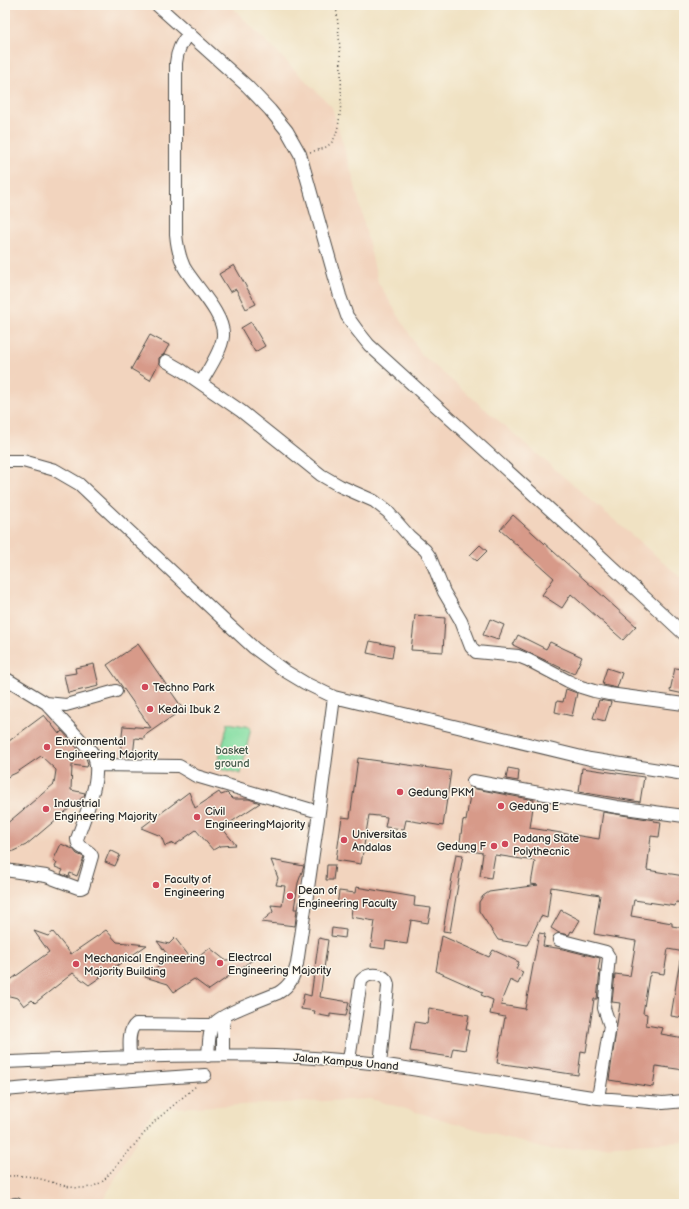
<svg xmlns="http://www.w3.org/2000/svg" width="689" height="1209" font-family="'Balsamiq Sans',sans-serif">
<rect width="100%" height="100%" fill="#fbf7ec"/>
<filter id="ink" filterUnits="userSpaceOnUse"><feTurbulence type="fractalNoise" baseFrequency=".025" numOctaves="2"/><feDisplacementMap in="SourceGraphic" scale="8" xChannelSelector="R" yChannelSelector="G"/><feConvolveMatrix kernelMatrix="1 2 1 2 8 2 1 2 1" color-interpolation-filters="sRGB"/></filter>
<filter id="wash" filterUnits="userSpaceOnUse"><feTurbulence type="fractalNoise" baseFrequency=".012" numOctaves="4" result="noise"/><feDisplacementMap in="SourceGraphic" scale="16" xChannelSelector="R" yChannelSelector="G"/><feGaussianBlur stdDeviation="0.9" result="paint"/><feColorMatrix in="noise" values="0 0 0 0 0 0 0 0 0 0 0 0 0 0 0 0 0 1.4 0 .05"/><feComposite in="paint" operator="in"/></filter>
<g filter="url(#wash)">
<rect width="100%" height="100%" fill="#f0e2c3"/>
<!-- built -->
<path fill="#f2d4be" d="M5,5H230L332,107L354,181L378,282L422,355L684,580V1142L549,1150L371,1099L154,1109L101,1204H5Z"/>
<!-- green -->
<path fill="#85dea3" stroke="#588467" d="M228,723L251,727L241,774L217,767Z"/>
<g id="blocks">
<!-- building -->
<path fill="#d79a89" d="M234,265L256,304L246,309L236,289L230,292L219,274Z
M251,322L265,346L255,352L241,328Z
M150,335L169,345L164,354L159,358V363L150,380L131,369Z
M513,515L636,626L623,640L571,594L562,608L542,595L554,578L500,530Z
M480,545L487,551L477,561L470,555Z
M415,615L445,618L443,652L411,650Z
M490,619L504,625L498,640L483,635Z
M518,635L546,649L550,642L582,657L574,674L513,645Z
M370,641L394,646L392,658L367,653Z
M138,644L183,709L144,736V739L135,738L133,756L120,755L123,726L151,728L107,665Z
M94,664L99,686L68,693L64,675L76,673L75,668Z
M607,668L622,673L617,688L603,685L604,683H602Z
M675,668L684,669V694L670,691Z
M566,689L577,693L572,716L555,712L557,701L563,702Z
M599,700L611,702L605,721L593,718Z
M44,715L59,734L62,731L86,758L88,764L87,767L72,765L71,790L85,793L84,796L26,845L5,855V825L54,784L56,770L41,756L16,773L5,778V744Z
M358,758L451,771L443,826L406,820L404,829L385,827L387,817L369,815L361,864L336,860L342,817L350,818Z
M508,768L519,770L518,781L506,779Z
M582,768L644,777L640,802L579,792Z
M471,788L534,800L530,828L599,839L603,812L654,820V821L661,822L659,837L651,836L647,870L684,876V903L676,902L675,906L634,900L631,916L672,923V926L684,928V952L668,949L664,974L651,972L650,976H649L643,1013L647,1014L646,1025L663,1028L661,1034L684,1038V1070L656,1066L653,1087L609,1080L620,1003L612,1002L615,974L630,976L636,941L594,934L600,895L551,887L547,918L541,916L527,945L498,940L479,911V902L483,896L489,892L538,885L531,884L535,861L495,855L491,878L480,876L483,853L459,849L463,820L466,821Z
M189,792L195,808L219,792L221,795L227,793L233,799H249L260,803L222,828L236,845L220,846L213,850L196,830L175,845L174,843L165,846L161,836L141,828Z
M61,844L73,849L77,854L84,857L77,876L70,873L69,877L61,874L63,870L55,867L57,863L53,861Z
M110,850L120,855L115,866L105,862Z
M456,854L463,855L450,932L443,931Z
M271,860L304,866L298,883L294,909H297L295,926L261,922L273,912L271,905L282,906L285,886L276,885L278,878Z
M327,865H335L333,880H326Z
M356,887L415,897L414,906L431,908L428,923L411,920L407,944L386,941L385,949L371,947L375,921L351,917L352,908L337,906L339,891L355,893Z
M561,910L580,920L573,932L571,931L569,935L559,933L551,928Z
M332,928L346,930L345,938L331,936Z
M106,930L117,942L147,945L89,985L73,973L35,1003L32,1000L24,1006L18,998L5,995V984L49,952L34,931L48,936L53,932L71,954Z
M539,933L545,934L543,946L563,949L600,958L598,971H600L597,999H594L586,1052L581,1051L578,1075L497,1063L505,1017L490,1014L493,1000L481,995L483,992L436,971L442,936L489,957L493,950L519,962L516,969L523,972L518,984L510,980L503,997L501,1005L525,1009Z
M175,938L193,961L210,948L225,960L254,959L209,990L194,979L174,992L168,984L145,977L170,958L157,941L169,944Z
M319,938L328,940L320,997L349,1002L346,1016L330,1014V1017L314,1014L315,1011L301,1009L304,994L311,996Z
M680,960L684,961V1018L671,1016Z
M429,1008L469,1015L466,1030H469L465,1050L453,1048L451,1057L410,1051L415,1022L427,1024Z"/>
</g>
</g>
<g filter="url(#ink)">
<use href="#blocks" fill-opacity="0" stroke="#494642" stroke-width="1"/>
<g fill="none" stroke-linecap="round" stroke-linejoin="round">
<defs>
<path id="minor" d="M157,5L247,86L270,110L287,131L300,154L340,296L347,316L357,330L369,345L566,524L684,634
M189,33C181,43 177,51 176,63V234C177,245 179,256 184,267C194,285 225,315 223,336C222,350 208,370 201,383
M166,361L180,369L241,411L321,475L340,486L374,501L388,512L409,536L425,550L430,557L444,592L461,621L471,647L476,652L518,656L528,660L568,681L581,687L594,691L609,694L684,704
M5,461H23L55,470L79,484L229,625L254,648L285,671L305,683L334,697L590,759L684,774
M5,678L46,703L91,751C94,755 96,760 96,766C98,786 84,819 77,839C78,851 88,847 92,856L83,887L81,888H78L46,876L5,870
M46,703L66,705L116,691
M96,765L179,766L196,776L319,812
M473,781L617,807L684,816
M559,940L606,952L609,957L604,1008L610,1026L598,1098
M223,1055V1025L225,1017
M208,1056C209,1047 208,1033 213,1025C218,1015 266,998 278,993C291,985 293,978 297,964L319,812L334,697
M130,1057C130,1047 127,1031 136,1024L202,1025H220
M349,1060L361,981C368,971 388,973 388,986L380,1064
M5,1062C95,1059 185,1053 275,1056C310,1057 345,1060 380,1064L598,1098L663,1103L684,1101
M5,1090L61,1085L205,1075
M15,1204H16"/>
</defs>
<!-- minor casing -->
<use href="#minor" stroke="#494642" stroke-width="14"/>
<!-- path -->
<path stroke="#494642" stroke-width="1.5" stroke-dasharray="1 3" stroke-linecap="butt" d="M310,152C318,150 326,149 332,142C348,120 339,34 336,5
M5,1176C16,1176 26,1175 37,1178C58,1183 83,1196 103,1181L155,1121L196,1086"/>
<!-- minor -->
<use href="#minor" stroke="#fff" stroke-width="12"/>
</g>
</g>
<!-- markers -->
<g fill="#d1495b" stroke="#fbf7ec" stroke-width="1.5">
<circle cx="145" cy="687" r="4"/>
<circle cx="150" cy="709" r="4"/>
<circle cx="47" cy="747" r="4"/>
<circle cx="400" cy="792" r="4"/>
<circle cx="501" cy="806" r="4"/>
<circle cx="46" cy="809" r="4"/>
<circle cx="197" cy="817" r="4"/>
<circle cx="344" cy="840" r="4"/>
<circle cx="505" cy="844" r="4"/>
<circle cx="494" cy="846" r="4"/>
<circle cx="156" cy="885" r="4"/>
<circle cx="290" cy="896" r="4"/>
<circle cx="220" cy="963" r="4"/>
<circle cx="76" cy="964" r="4"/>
</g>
<g text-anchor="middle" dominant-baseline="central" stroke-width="3" stroke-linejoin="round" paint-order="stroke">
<!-- poi labels -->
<g font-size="11" fill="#2b2b2b" stroke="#fbf7ec" text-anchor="start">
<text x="153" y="687">Techno Park</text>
<text x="158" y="709">Kedai Ibuk 2</text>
<text x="55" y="741">Environmental<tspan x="55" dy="13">Engineering Majority</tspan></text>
<text x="408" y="792">Gedung PKM</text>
<text x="54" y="803">Industrial<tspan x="54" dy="13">Engineering Majority</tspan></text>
<text x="509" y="806">Gedung E</text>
<text x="205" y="811">Civil<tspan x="205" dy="13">EngineeringMajority</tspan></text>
<text x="352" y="834">Universitas<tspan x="352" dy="13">Andalas</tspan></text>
<text x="513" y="838">Padang State<tspan x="513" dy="13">Polythecnic</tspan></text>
<text x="486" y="846" text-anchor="end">Gedung F</text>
<text x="164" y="879">Faculty of<tspan x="164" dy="13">Engineering</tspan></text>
<text x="298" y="890">Dean of<tspan x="298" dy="13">Engineering Faculty</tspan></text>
<text x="228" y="957">Electrcal<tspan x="228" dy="13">Engineering Majority</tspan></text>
<text x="84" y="958">Mechanical Engineering<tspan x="84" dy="13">Majority Building</tspan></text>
</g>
<!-- park labels -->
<g font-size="11" fill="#425849" stroke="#fbf7ec">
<text x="232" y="750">basket<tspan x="232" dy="13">ground</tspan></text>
</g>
<!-- street labels -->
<g font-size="11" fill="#2b2b2b" stroke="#fbf7ec">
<text transform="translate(346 1062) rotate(5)">Jalan Kampus Unand</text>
</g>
</g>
<!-- margin -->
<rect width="689" height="1209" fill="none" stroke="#fbf7ec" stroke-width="20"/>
</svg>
